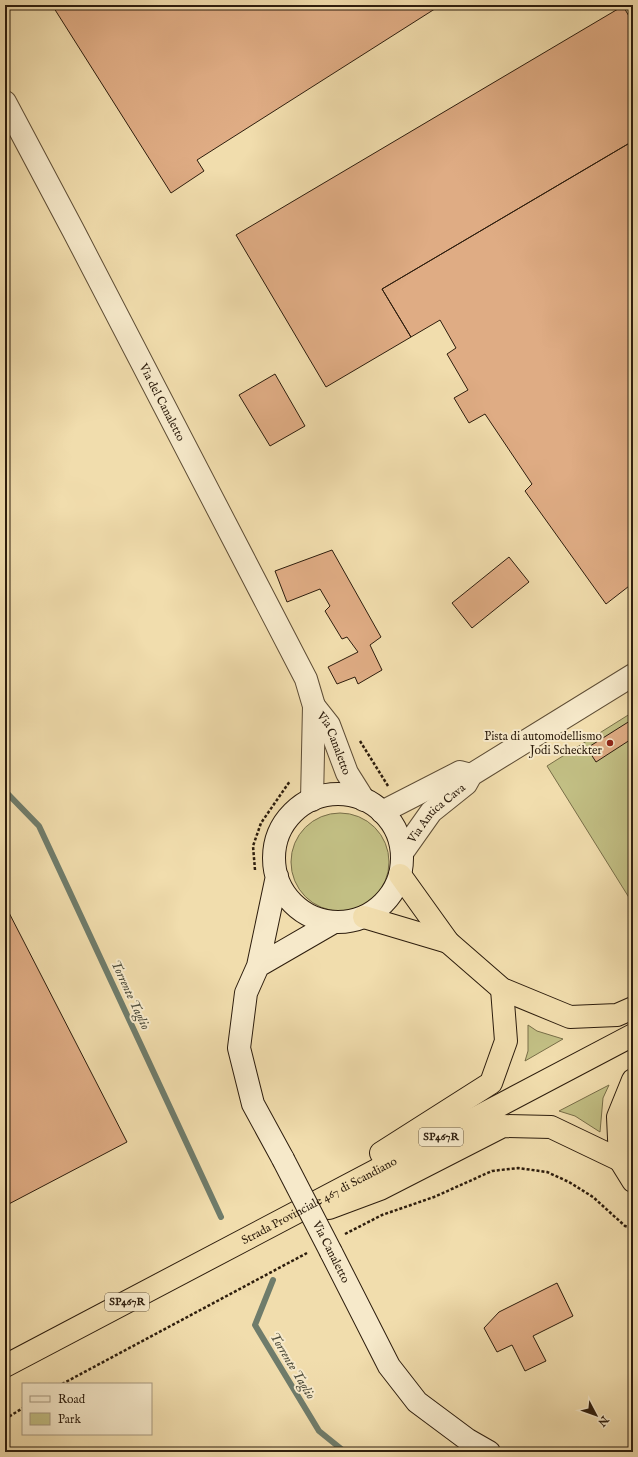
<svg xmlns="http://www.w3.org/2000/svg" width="638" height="1457" font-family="'IM FELL English',serif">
<rect width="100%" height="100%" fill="#f1ddad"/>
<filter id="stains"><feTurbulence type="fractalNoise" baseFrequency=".005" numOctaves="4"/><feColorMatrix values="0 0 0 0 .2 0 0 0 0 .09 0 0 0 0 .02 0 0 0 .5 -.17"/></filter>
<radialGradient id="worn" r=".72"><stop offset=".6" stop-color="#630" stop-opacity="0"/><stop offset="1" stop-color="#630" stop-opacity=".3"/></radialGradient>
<!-- green -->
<path fill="#c2bf84" stroke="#786e48" d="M633,712V904L547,766Z
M291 862a49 49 0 1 1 98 0a49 49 0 1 1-98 0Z
M528,1025L537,1031L563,1039L525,1061L528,1051Z
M609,1085L603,1098L600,1132L575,1116L559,1111Z"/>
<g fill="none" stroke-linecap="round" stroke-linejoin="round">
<!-- stream -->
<path stroke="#6f7c6b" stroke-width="6" d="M5,791L39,826L221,1217
M273,1280L255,1325L319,1431L345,1452"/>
</g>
<!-- building -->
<path fill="#dfac84" stroke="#2d1d0d" d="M52,5H441L197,160L204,171L171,193Z
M623,6L633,23V141L382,289L411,337L326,387L236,235Z
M633,141V583L606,604L525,491L532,484L485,414L469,423L454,398L468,390L447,354L456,348L440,320L411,337L382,289Z
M275,374L305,426L270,446L239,395Z
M332,550L381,637L370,645L382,670L358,684L355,677L337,684L328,667L358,652L347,637L342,639L325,611L330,606L320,589L287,602L275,571Z
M509,557L529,582L472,628L452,603Z
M633,719V738L596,762L587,748Z
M5,905L127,1142L5,1206Z
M557,1283L573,1316L533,1336L546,1361L525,1371L512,1345L497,1352L484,1328L499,1312Z"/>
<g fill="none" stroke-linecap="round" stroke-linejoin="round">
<defs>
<g id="tertiary">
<path id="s1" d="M5,102L73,230L306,679L314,706L312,800"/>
<path id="s2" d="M314,706L329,725L347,773L364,800"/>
<path d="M382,812L460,772L471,775"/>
<path id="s3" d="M402,853L431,812L466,784L471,775L633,675"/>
</g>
<path id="secondary" d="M274 858a64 64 0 1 1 128 0a64 64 0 1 1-128 0Z
M277,876L258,966L246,993L239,1048L253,1104L283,1159
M258,966L334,922
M331,1252L389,1366L417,1402L468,1440L489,1452"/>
<g id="trunk">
<path d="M400,875L448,942L502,989L570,1017L617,1015L633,1008"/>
<path d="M364,917L448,942"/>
<path d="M633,1080L618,1117L620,1160L633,1181"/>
<path d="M381,1153L491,1083L506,1041L502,989"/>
<path d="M329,1208L380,1189L503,1126L551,1127L620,1160"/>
<path id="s4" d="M5,1366L633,1035"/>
</g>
</defs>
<!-- tertiary casing -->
<use href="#tertiary" stroke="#5e4d35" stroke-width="24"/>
<!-- secondary casing -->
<use href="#secondary" stroke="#2d1d0d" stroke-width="24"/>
<!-- trunk casing -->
<use href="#trunk" stroke="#2d1d0d" stroke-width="24"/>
<!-- path -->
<path stroke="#2d1d0d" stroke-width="2.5" stroke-dasharray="3 2" stroke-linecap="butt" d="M360,741L388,786
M255,870L253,846L261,823L290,781
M345,1234L382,1215L434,1197L492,1171L518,1168L547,1172L569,1182L593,1197L625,1226L633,1228
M62,1384L307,1253
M5,1419L23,1408"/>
<!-- tertiary -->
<use href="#tertiary" stroke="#f6e9ca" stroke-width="22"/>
<!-- secondary -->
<use href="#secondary" stroke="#f6e9ca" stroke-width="22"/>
<!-- trunk -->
<use href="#trunk" stroke="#f1ddad" stroke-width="22"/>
<defs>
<path id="secondary-bridge" d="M283,1159L331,1252"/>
</defs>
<!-- secondary-bridge casing -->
<use href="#secondary-bridge" stroke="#2d1d0d" stroke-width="24" stroke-linecap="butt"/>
<!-- secondary-bridge -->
<use href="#secondary-bridge" stroke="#f6e9ca" stroke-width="22"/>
</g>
<!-- markers -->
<circle fill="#8f2418" stroke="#f6e9ca" stroke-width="1.5" cx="610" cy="743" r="4"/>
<g text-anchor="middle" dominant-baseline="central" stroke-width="4" stroke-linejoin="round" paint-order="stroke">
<!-- shield labels -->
<g fill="#f6e9ca" stroke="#695a46" stroke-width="1">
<rect x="419" y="1128" width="44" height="18" rx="3"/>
<rect x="105" y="1293" width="44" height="18" rx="3"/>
</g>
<g font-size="11" font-weight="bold" fill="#2d1d0d">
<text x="441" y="1137">SP467R</text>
<text x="127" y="1302">SP467R</text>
</g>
<!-- street labels -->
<g font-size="12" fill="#2d1d0d" stroke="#f6e9ca">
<text stroke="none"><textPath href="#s1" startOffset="339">Via del Canaletto</textPath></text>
<text stroke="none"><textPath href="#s2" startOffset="43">Via Canaletto</textPath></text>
<text stroke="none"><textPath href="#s3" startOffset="53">Via Antica Cava</textPath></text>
<text stroke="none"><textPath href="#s4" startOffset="355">Strada Provinciale 467 di Scandiano</textPath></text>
<text transform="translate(331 1252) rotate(63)">Via Canaletto</text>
</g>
<!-- poi labels -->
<g font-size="12" fill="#2d1d0d" stroke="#f6e9ca" text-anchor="end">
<text x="602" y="736">Pista di automodellismo<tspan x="602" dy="14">Jodi Scheckter</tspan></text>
</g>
<!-- water labels -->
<g font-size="13" font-style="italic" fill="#4e4d3c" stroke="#f6e9ca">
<text transform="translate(130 995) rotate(65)">Torrente Taglio</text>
<text transform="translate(292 1366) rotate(59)">Torrente Taglio</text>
</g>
</g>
<!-- margin -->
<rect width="638" height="1457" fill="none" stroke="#f1ddad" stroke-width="20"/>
<rect x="6" y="6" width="626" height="1445" fill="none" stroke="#2d1d0d" stroke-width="2"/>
<rect x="10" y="10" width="618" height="1437" fill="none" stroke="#2d1d0d"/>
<!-- legend -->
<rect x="22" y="1383" width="130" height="52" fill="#f6e9ca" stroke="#a6977e"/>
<rect x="30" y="1396" width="20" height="6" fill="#f6e9ca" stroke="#a6977e"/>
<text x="58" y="1403" font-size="12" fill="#2d1d0d">Road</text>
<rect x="30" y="1413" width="20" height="12" fill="#c2bf84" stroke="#a6977e"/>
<text x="58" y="1423" font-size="12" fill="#2d1d0d">Park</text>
<!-- north arrow -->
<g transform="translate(596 1415) rotate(131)" stroke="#f6e9ca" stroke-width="3" paint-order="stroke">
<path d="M0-3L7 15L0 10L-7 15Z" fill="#2d1d0d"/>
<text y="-6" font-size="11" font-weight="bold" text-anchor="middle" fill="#2d1d0d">N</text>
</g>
<rect width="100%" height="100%" filter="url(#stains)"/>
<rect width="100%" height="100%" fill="url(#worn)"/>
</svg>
